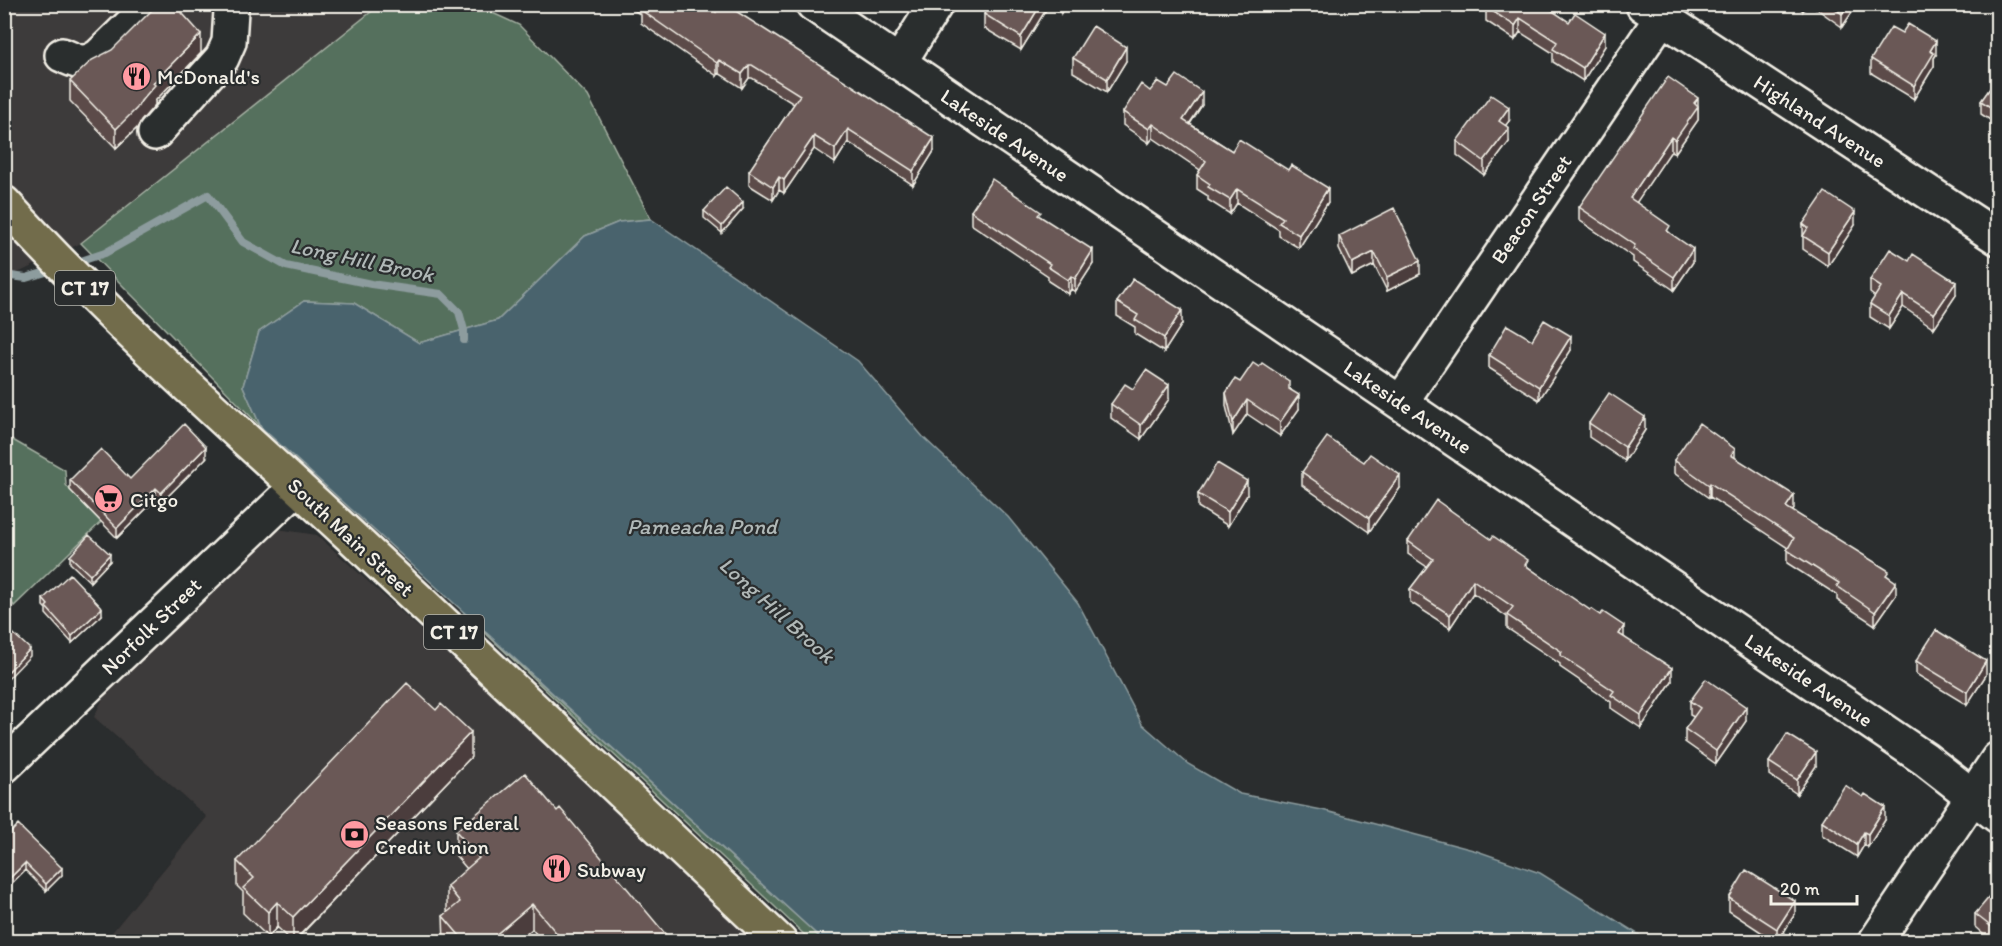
<svg xmlns="http://www.w3.org/2000/svg" width="2002" height="946" font-family="Itim,sans-serif">
<rect width="100%" height="100%" fill="#2a2d2e"/>
<filter id="ink" filterUnits="userSpaceOnUse"><feTurbulence type="fractalNoise" baseFrequency=".0167" numOctaves="2"/><feDisplacementMap in="SourceGraphic" scale="12" xChannelSelector="R" yChannelSelector="G"/><feConvolveMatrix kernelMatrix="1 2 1 2 8 2 1 2 1" color-interpolation-filters="sRGB"/></filter>
<g filter="url(#ink)">
<!-- built -->
<path fill="#3e3a3a" d="M5,5H381L81,243L5,279Z
M277,529L317,535L542,740L755,941H105L207,817L94,717L106,692Z"/>
<!-- green -->
<path fill="#556f5d" stroke="#a4b0a2" stroke-width="1.5" d="M381,4L475,5L519,25L588,96L651,219L619,222L585,236L498,320L419,343L354,303L304,301L259,332L243,386L261,427L81,243Z
M4,435L65,470L66,485L70,490L101,522L14,606L5,594Z
M463,612L824,941H811Z"/>
<!-- water -->
<path fill="#49636d" stroke="#8d9c9e" stroke-width="1.5" d="M651,219L858,361L924,438L1008,517L1078,603L1142,724L1188,764L1240,794L1322,810L1477,851L1540,873L1649,941H824L261,427L243,386L259,332L304,301L354,303L419,343L498,320L585,236L619,222Z"/>
<g fill="none" stroke-linecap="round" stroke-linejoin="round">
<!-- stream -->
<path stroke="#8d9c9e" stroke-width="8" d="M72,264L105,253L208,195L243,242L286,266L371,284L441,294L459,312L464,330V340
M4,275L26,278L56,269"/>
<defs>
<path id="minor" d="M813,4L1925,759L1998,816
M1643,5L1998,238
M62,55C78,62 83,66 99,56L152,4
M899,63L936,4
M155,133L222,58L229,42L231,11L229,4
M1401,402L1662,17
M4,766L297,487
M1875,942L1998,759"/>
<path id="major" d="M4,203C110,320 230,424 345,531C491,667 635,805 780,942"/>
</defs>
<!-- minor casing -->
<use href="#minor" stroke="#f4f1e8" stroke-width="38"/>
<!-- major casing -->
<use href="#major" stroke="#f4f1e8" stroke-width="38"/>
<!-- minor -->
<use href="#minor" stroke="#2a2d2e" stroke-width="33"/>
<!-- major -->
<use href="#major" stroke="#726c4b" stroke-width="33"/>
</g>
<!-- wall -->
<path fill="#5c4c4a" stroke="#f4f1e8" stroke-width="1.5" d="M625,4H705L934,151L913,185L848,142L835,163L814,149L784,193L779,190L773,200L749,185V171L794,104L752,78H749L742,88L719,73L717,76L641,23V15Z
M990,4H1066L1061,13L1047,6V8L1021,50L984,28V14Z
M1478,4H1542L1605,46L1583,81L1553,62V53L1520,32L1515,40L1486,21V10Z
M1795,4H1808L1803,11Z
M1810,4H1857V5L1842,27Z
M201,53L155,101V105L141,121L137,128L116,148L70,101V81Z
M1936,55L1934,58V66L1914,99L1871,73V59Z
M1073,58L1126,61L1107,92L1073,72Z
M1998,77V125L1981,114V101Z
M1168,87L1202,105L1190,124L1232,151L1328,202L1299,248L1279,236V230L1237,203L1230,214L1208,200V196L1197,189V175L1200,170L1153,138L1149,143L1123,125V112L1150,91Z
M1698,106V120L1675,153L1671,151L1636,202L1670,233L1693,262L1674,290L1633,262V257L1579,220V207Z
M1509,121L1505,126L1509,142L1484,175L1457,155V141Z
M743,209L722,233L704,218V211Z
M971,211L1041,217L1093,264L1075,292L1071,289L1068,294L1048,281V276L971,224Z
M1803,224L1855,225L1828,266L1803,249Z
M1339,236L1420,274L1387,291L1374,265L1352,276L1339,249Z
M1870,280L1956,295L1934,328L1903,307L1889,329L1870,317V304L1875,297L1870,293Z
M1117,302L1182,324L1164,352L1135,334V327L1117,316Z
M1532,340L1571,350L1539,400L1489,368V355Z
M1998,378V408L1990,403V390Z
M1240,382L1289,389L1299,409L1280,436L1247,414L1233,435L1226,406V393Z
M1133,389L1169,399L1141,439L1111,418V404Z
M1589,423L1645,430L1625,461L1589,437Z
M206,458L161,503L156,499L117,538L70,490V480L130,479Z
M1735,458L1794,509L1792,511L1889,577L1896,595L1875,625L1837,600V595L1787,563V550L1788,548L1710,497L1709,498L1674,473V460Z
M1302,472L1400,488L1369,532L1302,485Z
M1198,494L1247,495L1228,526L1198,507Z
M1408,541L1528,567L1624,637L1672,681L1641,728L1611,708V702L1560,667V664L1507,628V617L1473,593L1450,628L1410,602V589L1427,567L1408,554Z
M70,556L110,561L90,582L70,563Z
M1998,560V583L1993,581V567Z
M43,599L102,615L72,643L46,614V609L43,606Z
M1916,661L1986,675L1967,705L1916,674Z
M1690,701L1746,721L1716,764L1685,742V729L1694,717L1690,715Z
M471,757L294,942H293L277,927L268,937L243,913V892L237,886V861Z
M1769,762L1816,766L1797,794L1769,775Z
M557,811L672,942H543L532,929L517,942H444L443,916L448,912L447,911V886L467,869L456,856V831Z
M1885,820L1868,847L1864,845L1857,857L1822,835V821Z
M4,839L62,875L46,891L25,870L4,891Z
M1998,893V942H1992L1975,927V914Z
M1729,898L1795,914L1778,942H1776L1729,911Z"/>
<!-- shaded-wall -->
<path fill="#4b3e3c" stroke="#f4f1e8" stroke-width="1.5" d="M1041,4H1047V8L1021,50V37Z
M1062,4H1066L1061,13V7Z
M1803,4H1808L1803,11Z
M1849,4H1857V5L1842,27V14Z
M1520,18V32L1515,40V26Z
M1605,33V46L1583,81V68Z
M201,34V53L155,101V105L141,121L137,128L116,148V129L141,101L153,83Z
M1936,41V55L1934,58V66L1914,99V86L1930,51Z
M1126,47V61L1107,92V79Z
M719,60V73L717,76V63Z
M749,65V78L742,88V74Z
M1202,92V105L1183,133V120Z
M1698,98V120L1675,153V140Z
M1509,107V121L1499,134V121Z
M1153,124V138L1149,143V129Z
M1509,128V142L1484,175V161Z
M848,129V142L835,163V149Z
M814,136V149L784,193V180Z
M1671,137V151L1630,212V198Z
M934,138V151L913,185V171Z
M779,177V190L773,200V187Z
M1328,188V202L1299,248V235Z
M1237,189V203L1230,214V200Z
M743,202V209L722,233V226Z
M1855,212V225L1828,266V252Z
M1693,249V262L1674,290V277Z
M1093,250V264L1075,292V279Z
M1374,252V265L1352,276V263Z
M1420,261V274L1387,291V277Z
M1071,276V289L1068,294V280Z
M1956,282V295L1934,328V314Z
M1903,294V307L1889,329V316Z
M1182,310V324L1164,352V338Z
M1571,336V350L1539,400V387Z
M1169,385V399L1141,439V425Z
M1299,395V409L1280,436V422Z
M1247,400V414L1233,435V422Z
M1645,417V430L1625,461V447Z
M206,447V458L161,503V493Z
M1735,449V462L1731,455Z
M1400,475V488L1369,532V518Z
M1247,481V495L1228,526V512Z
M1710,483V497L1709,498V485Z
M156,488V499L117,538V528Z
M1794,495V509L1786,521V507Z
M110,554V561L90,582V575Z
M1473,580V593L1450,628V615Z
M1896,582V595L1875,625V612Z
M102,608V615L72,643V636Z
M1624,626V639L1619,634Z
M30,649V656L4,683V676Z
M1986,661V675L1967,705V692Z
M1672,668V681L1641,728V715Z
M1746,707V721L1716,764V751Z
M471,732V757L293,942V917Z
M1816,752V766L1797,794V780Z
M1885,807V820L1868,847V834Z
M1864,832V845L1857,857V844Z
M25,863V870L4,891V884Z
M62,868V875L46,891V884Z
M1795,901V914L1777,942V929Z
M277,902V927L268,937V912Z
M532,904V929L517,942H487Z"/>
<!-- building -->
<path fill="#6b5856" stroke="#f4f1e8" stroke-width="1.5" d="M158,4H174L201,34L153,83L155,85L141,101L137,108L116,129L70,81L92,60L112,50Z
M645,4H705L716,12L720,4H725L934,138L913,171L848,129L835,149L814,136L784,180L779,177L773,187L749,171L800,95L752,65H749L742,74L719,60L717,63L641,10Z
M990,4H1041L1021,37L984,14Z
M1488,4H1542L1569,22L1575,13L1605,33L1583,68L1553,49L1557,42L1520,18L1515,26L1486,7Z
M1829,4H1849L1842,14Z
M1908,24L1936,41L1930,51L1934,53L1914,86L1871,59L1891,27L1902,33Z
M1093,26L1126,47L1107,79L1073,58Z
M1177,75L1202,92L1183,120L1232,151L1239,139L1288,170L1291,165L1328,188L1299,235L1279,223L1283,218L1237,189L1230,200L1208,187L1210,184L1197,175L1206,161L1153,124L1149,129L1123,112L1141,84L1150,91L1158,81L1168,87Z
M1668,77L1698,98L1694,103L1698,107L1675,140L1671,137L1630,198L1670,226L1667,231L1693,249L1674,277L1633,249L1635,245L1579,207Z
M1998,77V112L1981,101Z
M1491,95L1509,107L1499,121L1509,128L1484,161L1457,141Z
M992,179L1041,212L1038,215L1093,250L1075,279L1071,276L1068,280L1048,267L1050,264L971,211Z
M726,187L743,202L722,226L704,211Z
M1825,192L1855,212L1828,252L1803,236L1808,228L1803,224Z
M1394,208L1420,261L1387,277L1374,252L1352,263L1339,236Z
M1890,249L1909,261L1913,254L1956,282L1934,314L1903,294L1889,316L1870,304L1881,287L1870,280Z
M1133,279L1182,310L1164,338L1135,320L1138,315L1117,302Z
M1544,320L1571,336L1539,387L1489,355L1507,325L1532,340Z
M1253,363L1259,367L1262,363L1289,381V389L1299,395L1280,422L1247,400L1233,422L1226,393L1235,379L1240,382Z
M1146,370L1169,385L1141,425L1111,404L1125,384L1133,389Z
M1998,378V395L1990,390Z
M1609,393L1645,417L1625,447L1589,423Z
M1699,423L1735,449L1731,455L1794,495L1786,507L1889,571L1886,575L1896,582L1875,612L1837,586L1839,583L1787,550L1794,538L1710,483L1709,485L1674,460Z
M184,424L206,447L161,493L156,488L117,528L70,480L101,449L130,479Z
M1327,437L1364,462L1370,454L1400,475L1369,518L1302,472Z
M1217,463L1247,481L1228,512L1198,494Z
M1436,500L1491,539L1493,536L1528,560L1525,565L1590,610L1591,609L1600,615L1603,612L1624,626L1619,634L1672,668L1641,715L1611,695L1614,691L1560,655L1562,652L1507,615L1513,607L1473,580L1450,615L1410,589L1433,559L1408,541Z
M89,535L110,554L90,575L70,556Z
M1998,560V570L1993,567Z
M70,574L102,608L72,636L46,607L48,605L43,599Z
M4,626H5L30,649L4,676Z
M1936,630L1986,661L1967,692L1916,661Z
M1706,679L1746,707L1716,751L1685,729L1700,708L1690,701Z
M407,683L436,710L441,704L471,732L293,917L277,902L268,912L243,888L254,878L237,861Z
M1787,734L1816,752L1797,780L1769,762Z
M525,773L557,811L560,808L672,942H564L532,904L487,942H465L443,916L460,902L447,886L479,858L456,831Z
M1845,785L1863,797L1865,794L1885,807L1868,834L1864,832L1857,844L1822,821Z
M18,825L62,868L46,884L25,863L4,884V839Z
M1746,870L1795,901L1777,929L1729,898Z
M1998,893V932L1975,914L1991,895Z"/>
</g>
<!-- icons -->
<defs>
<symbol id="restaurant-disc" viewBox="-11 -11 22 22"><circle r="9.5" fill="#ff9aa2" stroke="#2a2d2e"/><path d="M-5-6h1v4h1v-4h1v4h1v-4h1v5L-1.5 .5V6h-2V.5L-5-1ZM5-6V6H3V1.5H1.5Q1.5-4 5-6Z" fill="#111"/></symbol>
<symbol id="supermarket-disc" viewBox="-11 -11 22 22"><circle r="9.5" fill="#ff9aa2" stroke="#2a2d2e"/><path d="M-6-5.5h2.5l.6 2H6L4.5 2H-2.5L-4.4-4H-6ZM-1.5 3.2a1.3 1.3 0 1 0 .1 0ZM3 3.2a1.3 1.3 0 1 0 .1 0Z" fill="#111"/></symbol>
<symbol id="bank-disc" viewBox="-11 -11 22 22"><circle r="9.5" fill="#ff9aa2" stroke="#2a2d2e"/><path d="M-6-4H6V4H-6ZM0-2.3a2.3 2.3 0 1 0 0 4.6a2.3 2.3 0 1 0 0-4.6Z" fill="#111"/></symbol>
</defs>
<g fill-rule="evenodd">
<use href="#restaurant-disc" x="120" y="60" width="33" height="33"/>
<use href="#supermarket-disc" x="92" y="482" width="33" height="33"/>
<use href="#bank-disc" x="338" y="818" width="33" height="33"/>
<use href="#restaurant-disc" x="540" y="852" width="33" height="33"/>
</g>
<g text-anchor="middle" dominant-baseline="central" stroke-width="4.5" stroke-linejoin="round" paint-order="stroke">
<!-- shield labels -->
<g fill="#2a2d2e" stroke="#b7b6b0" stroke-width="1.5">
<rect x="55" y="271" width="60" height="34" rx="4.5"/>
<rect x="424" y="615" width="60" height="34" rx="4.5"/>
</g>
<g font-size="20" font-weight="bold" fill="#f4f1e8">
<text x="85" y="288">CT 17</text>
<text x="454" y="632">CT 17</text>
</g>
<!-- poi labels -->
<g font-size="21" fill="#f4f1e8" stroke="#2a2d2e" text-anchor="start">
<text x="157" y="76">McDonald's</text>
<text x="130" y="499">Citgo</text>
<text x="375" y="822">Seasons Federal<tspan x="375" dy="24">Credit Union</tspan></text>
<text x="577" y="869">Subway</text>
</g>
<!-- street labels -->
<g font-size="21" fill="#f4f1e8" stroke="#2a2d2e">
<text transform="translate(1820 121) rotate(33)">Highland Avenue</text>
<text transform="translate(1005 135) rotate(34)">Lakeside Avenue</text>
<text transform="translate(1531 209) rotate(-56)">Beacon Street</text>
<text transform="translate(1408 407) rotate(34)">Lakeside Avenue</text>
<text transform="translate(351 537) rotate(43)">South Main Street</text>
<text transform="translate(151 626) rotate(-44)">Norfolk Street</text>
<text transform="translate(1809 680) rotate(34)">Lakeside Avenue</text>
</g>
<!-- water labels -->
<g font-size="22" font-style="italic" fill="#b0b8b7" stroke="#2a2d2e">
<text transform="translate(362 260) rotate(12)">Long Hill Brook</text>
<text x="702" y="526">Pameacha Pond</text>
<text transform="translate(777 610) rotate(42)">Long Hill Brook</text>
</g>
</g>
<!-- margin -->
<rect width="2002" height="946" fill="none" stroke="#2a2d2e" stroke-width="24"/>
<rect x="12" y="12" width="1978" height="922" fill="none" stroke="#f4f1e8" stroke-width="2" filter="url(#ink)"/>
<!-- scale -->
<path d="M1771 895v9h86v-9" fill="none" stroke="#f4f1e8" stroke-width="3"/>
<text x="1780" y="895" font-size="18" fill="#f4f1e8" stroke="#2a2d2e" stroke-width="4.5" paint-order="stroke">20 m</text>
</svg>
